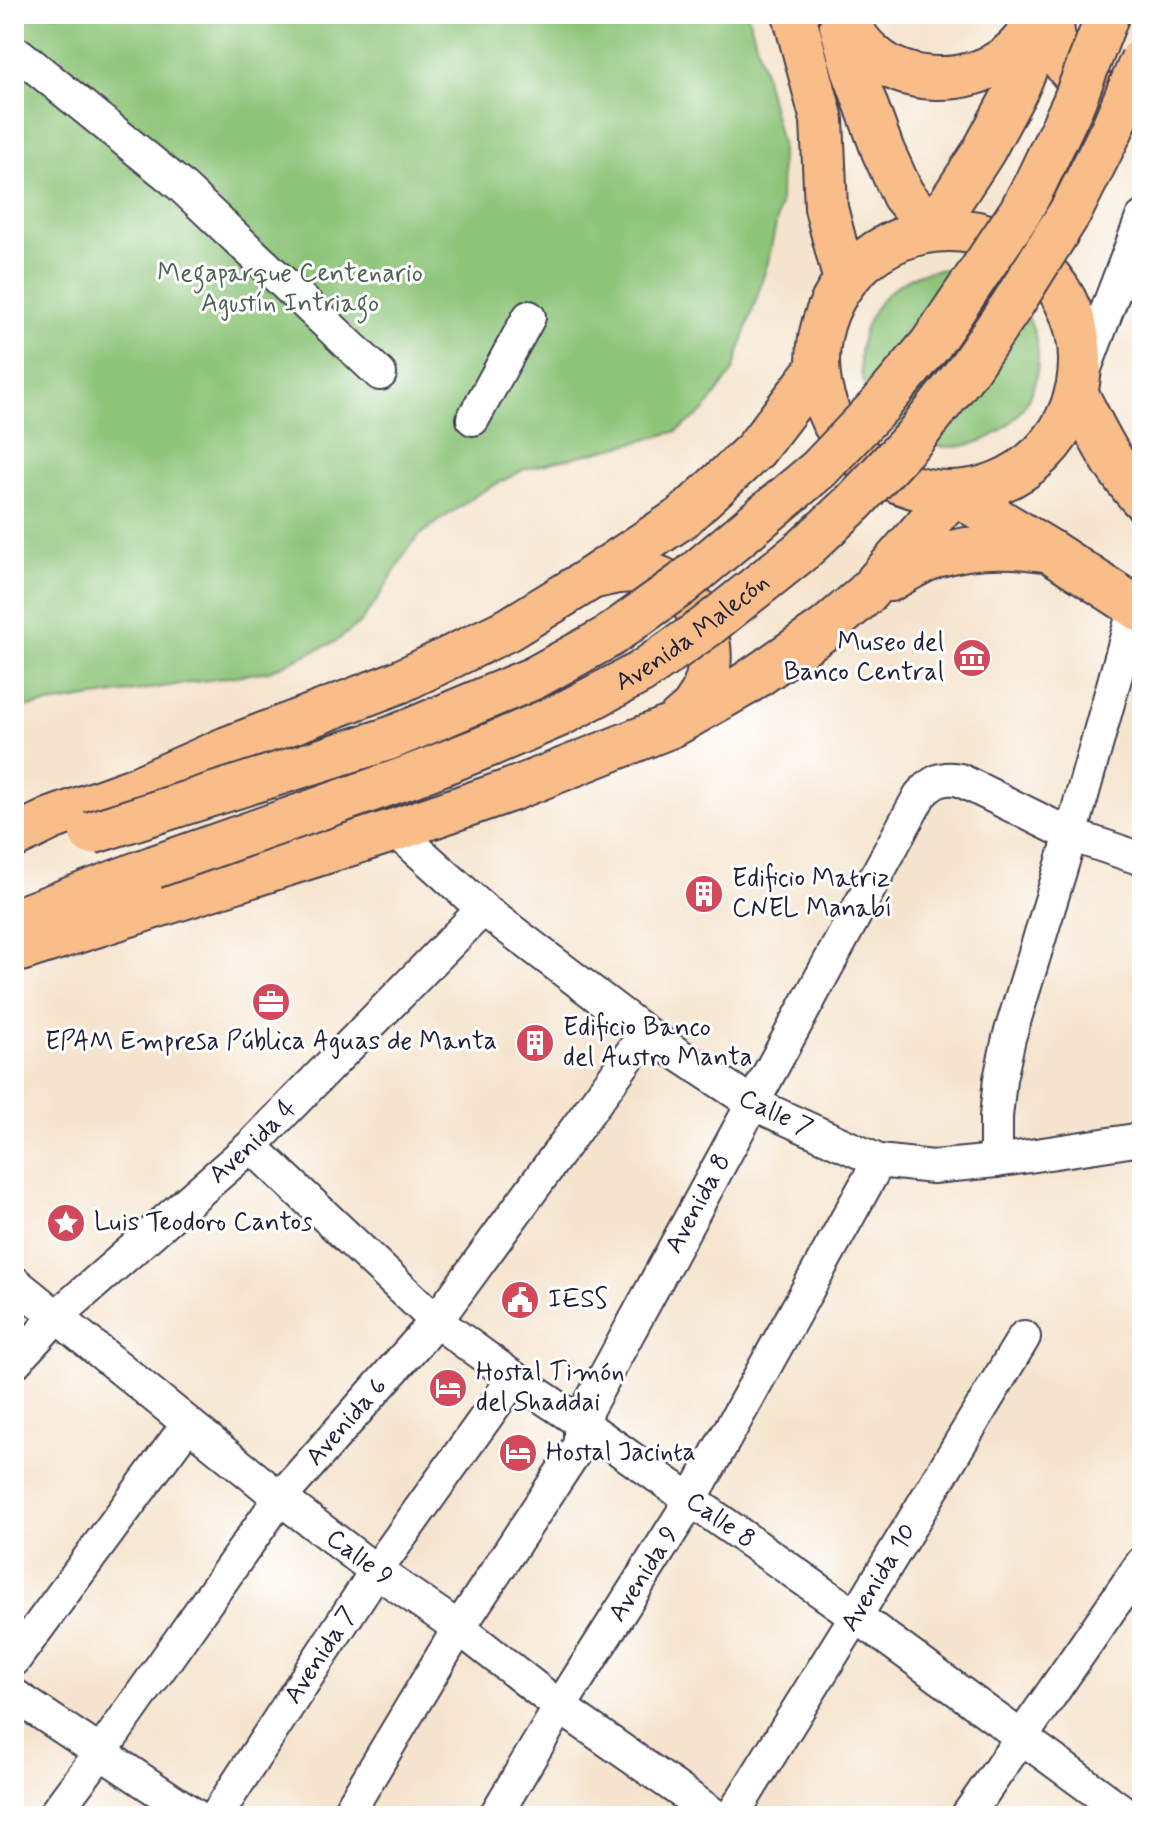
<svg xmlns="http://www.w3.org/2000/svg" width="1156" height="1830" font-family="Mynerve,sans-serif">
<rect width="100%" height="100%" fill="#fff"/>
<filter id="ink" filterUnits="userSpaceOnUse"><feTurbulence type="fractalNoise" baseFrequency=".0125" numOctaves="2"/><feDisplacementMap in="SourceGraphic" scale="16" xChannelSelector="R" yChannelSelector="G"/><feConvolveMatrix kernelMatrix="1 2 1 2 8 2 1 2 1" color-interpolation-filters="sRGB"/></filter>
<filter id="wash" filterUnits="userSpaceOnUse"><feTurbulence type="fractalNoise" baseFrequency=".006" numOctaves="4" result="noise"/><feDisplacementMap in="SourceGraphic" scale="32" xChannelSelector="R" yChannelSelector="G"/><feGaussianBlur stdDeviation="1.8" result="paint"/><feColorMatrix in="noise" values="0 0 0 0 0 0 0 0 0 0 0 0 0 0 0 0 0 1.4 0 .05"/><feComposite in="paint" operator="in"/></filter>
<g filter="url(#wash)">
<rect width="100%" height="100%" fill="#f5e4cd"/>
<!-- green -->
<path fill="#8dc579" stroke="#58745a" stroke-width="2" d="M14,14H748L761,60L781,144L780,205L768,262L733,371L704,411L677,431L645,440L525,469L481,492L422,533L410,546L377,600L360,623L335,642L269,671L14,709Z
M860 358a89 89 0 1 1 178 0a89 89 0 1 1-178 0Z"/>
</g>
<g filter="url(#ink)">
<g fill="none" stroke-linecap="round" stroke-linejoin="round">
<defs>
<g id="minor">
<path d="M20,55L180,185L380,374"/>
<path d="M1076,392L1142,218"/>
<path d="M473,419L529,317"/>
<path id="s1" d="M395,830L483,909L646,1033L752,1103L879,1161L933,1167L996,1161L1142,1139"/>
<path id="s2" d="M251,1146L436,1321L514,1378L580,1422L856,1616L1129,1816"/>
<path d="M996,1161V1117L1000,1079L1009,1038L1071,835L1135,607"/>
<path id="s3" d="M14,1282L280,1498L376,1571L459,1628L560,1707L716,1816"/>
<path id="s4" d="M14,1363L57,1316L251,1146L483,909"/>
<path d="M14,1660L188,1424"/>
<path d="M14,1695L196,1816"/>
<path id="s5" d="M53,1816L101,1752L280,1498L436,1321L646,1033"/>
<path id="s6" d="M216,1816L376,1571L514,1378"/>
<path id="s7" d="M346,1816L459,1628L580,1444V1422L920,795C932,782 942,776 960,780L1071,835L1142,859"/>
<path id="s8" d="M495,1816L560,1707L691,1500L879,1161"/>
<path id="s9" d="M732,1816L856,1616L1024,1337"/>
<path d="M967,1816L1142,1563"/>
</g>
<path id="major" d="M794,14L822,120L826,208L845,281
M842,14C851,29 859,43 872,54C906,85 964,85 1002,60C1019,49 1032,30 1044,14
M1053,14C1053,20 1052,27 1053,33C1059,76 1102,104 1142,99
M841,25L854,72L883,151L903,195L932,230
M932,230L983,152L1018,87L1042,30
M818 361a131 131 0 1 1 262 0a131 131 0 1 1-262 0Z
M1076,392C1095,430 1113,468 1142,499
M954,493L1050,551L1142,611
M596,577C612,573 629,569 645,573C704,586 729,660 693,707C689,712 683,716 679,720
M890,580C904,572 920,562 936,556C970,545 1009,545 1044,550
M14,837L51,819L134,789L227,748L399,682L509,629L590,579L683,517L755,450L818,368
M14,920L154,867
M14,952L395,830L511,790L672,726L744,685L825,629L866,594L954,493"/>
</defs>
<!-- minor casing -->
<use href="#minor" stroke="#423f51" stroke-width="36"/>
<!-- major casing -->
<use href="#major" stroke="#423f51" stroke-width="46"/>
<!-- minor -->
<use href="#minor" stroke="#fff" stroke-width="32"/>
<!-- major -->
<use href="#major" stroke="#f8bd89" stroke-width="42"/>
<defs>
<g id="major-bridge">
<path d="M91,833L391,738L534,678L608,637L682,584L819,469L879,406L931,344L1020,212L1035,184L1073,104L1108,14"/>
<path id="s10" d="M154,867L409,777L490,745L560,715L640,673L706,627L804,549L853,503L914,438L966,372L1012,305L1072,209L1112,129L1142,59"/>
</g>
</defs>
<!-- major-bridge casing -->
<use href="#major-bridge" stroke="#423f51" stroke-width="46" stroke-linecap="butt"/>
<!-- major-bridge -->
<use href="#major-bridge" stroke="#f8bd89" stroke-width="42"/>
</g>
</g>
<!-- icons -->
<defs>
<symbol id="museum-disc" viewBox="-11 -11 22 22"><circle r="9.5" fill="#d1495b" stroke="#fff"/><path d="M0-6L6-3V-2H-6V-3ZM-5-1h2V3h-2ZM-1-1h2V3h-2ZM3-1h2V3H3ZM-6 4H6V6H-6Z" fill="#fff"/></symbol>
<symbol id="building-disc" viewBox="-11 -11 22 22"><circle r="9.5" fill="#d1495b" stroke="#fff"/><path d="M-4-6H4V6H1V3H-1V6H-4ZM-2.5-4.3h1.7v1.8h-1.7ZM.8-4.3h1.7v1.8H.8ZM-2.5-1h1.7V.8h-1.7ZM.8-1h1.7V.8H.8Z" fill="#fff"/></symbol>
<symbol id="office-disc" viewBox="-11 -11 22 22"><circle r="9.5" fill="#d1495b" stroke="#fff"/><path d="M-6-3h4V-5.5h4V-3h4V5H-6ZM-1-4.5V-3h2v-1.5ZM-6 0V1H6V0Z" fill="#fff"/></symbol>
<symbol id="sight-disc" viewBox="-11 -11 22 22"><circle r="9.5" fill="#d1495b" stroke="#fff"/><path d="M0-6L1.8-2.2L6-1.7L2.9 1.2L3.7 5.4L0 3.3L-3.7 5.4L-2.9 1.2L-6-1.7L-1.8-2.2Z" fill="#fff"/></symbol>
<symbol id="civic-disc" viewBox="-11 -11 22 22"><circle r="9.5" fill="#d1495b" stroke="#fff"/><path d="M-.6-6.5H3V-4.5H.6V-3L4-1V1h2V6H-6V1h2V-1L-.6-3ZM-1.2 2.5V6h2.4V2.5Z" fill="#fff"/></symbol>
<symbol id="hotel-disc" viewBox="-11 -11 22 22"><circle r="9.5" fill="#d1495b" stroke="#fff"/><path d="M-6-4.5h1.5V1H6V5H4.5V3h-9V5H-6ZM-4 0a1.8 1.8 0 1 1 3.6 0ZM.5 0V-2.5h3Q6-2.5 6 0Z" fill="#fff"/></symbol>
</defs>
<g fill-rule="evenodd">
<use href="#museum-disc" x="950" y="636" width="44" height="44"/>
<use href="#building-disc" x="682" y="872" width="44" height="44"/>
<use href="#office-disc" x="249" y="980" width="44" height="44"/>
<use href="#building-disc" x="513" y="1021" width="44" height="44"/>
<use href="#sight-disc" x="44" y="1201" width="44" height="44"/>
<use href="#civic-disc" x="498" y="1278" width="44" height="44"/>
<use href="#hotel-disc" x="426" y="1366" width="44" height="44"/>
<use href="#hotel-disc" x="496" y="1431" width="44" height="44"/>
</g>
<g text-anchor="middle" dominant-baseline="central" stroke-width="6" stroke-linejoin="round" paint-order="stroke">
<!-- park labels -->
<g font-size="26" fill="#4d6354" stroke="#fff">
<text x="290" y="274">Megaparque Centenario<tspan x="290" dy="30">Agustín Intriago</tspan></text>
</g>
<!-- street labels -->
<g font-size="26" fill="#22223b" stroke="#fff">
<text stroke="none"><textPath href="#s10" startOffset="590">Avenida Malecón</textPath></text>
<text stroke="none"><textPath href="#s1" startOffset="476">Calle 7</textPath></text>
<text stroke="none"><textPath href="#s4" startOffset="326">Avenida 4</textPath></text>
<text stroke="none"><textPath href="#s7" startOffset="710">Avenida 8</textPath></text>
<text stroke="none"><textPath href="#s5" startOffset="492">Avenida 6</textPath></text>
<text stroke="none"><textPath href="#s2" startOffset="602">Calle 8</textPath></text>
<text stroke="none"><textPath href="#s3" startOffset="442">Calle 9</textPath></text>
<text stroke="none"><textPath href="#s8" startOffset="284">Avenida 9</textPath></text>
<text stroke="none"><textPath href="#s9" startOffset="280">Avenida 10</textPath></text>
<text stroke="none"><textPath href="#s6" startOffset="192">Avenida 7</textPath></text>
</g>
<!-- poi labels -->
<g font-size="26" fill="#22223b" stroke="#fff" text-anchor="start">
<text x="944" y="643" text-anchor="end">Museo del<tspan x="944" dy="30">Banco Central</tspan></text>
<text x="732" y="879">Edificio Matriz<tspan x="732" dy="30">CNEL Manabí</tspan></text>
<text x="563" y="1028">Edificio Banco<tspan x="563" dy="30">del Austro Manta</tspan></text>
<text x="271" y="1042" text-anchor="middle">EPAM Empresa Pública Aguas de Manta</text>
<text x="94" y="1223">Luis Teodoro Cantos</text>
<text x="548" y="1300">IESS</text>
<text x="476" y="1373">Hostal Timón<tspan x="476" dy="30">del Shaddai</tspan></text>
<text x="546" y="1453">Hostal Jacinta</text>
</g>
</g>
<!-- margin -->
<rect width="1156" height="1830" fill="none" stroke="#fff" stroke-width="48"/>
</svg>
